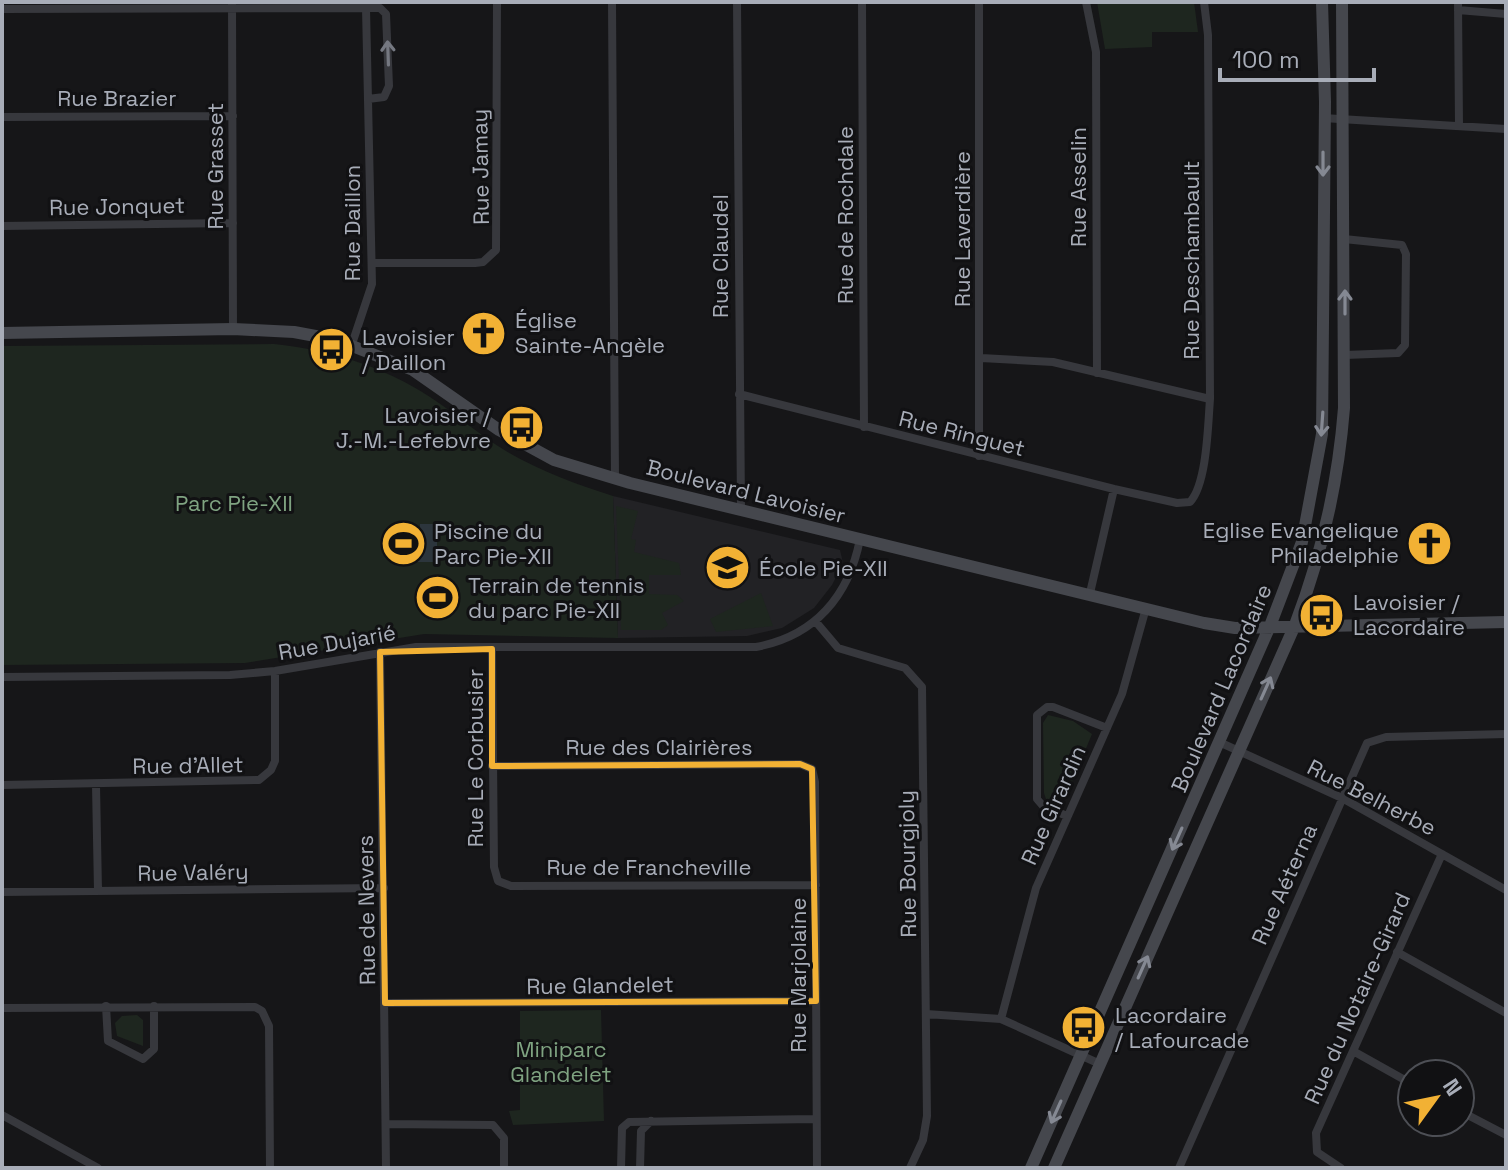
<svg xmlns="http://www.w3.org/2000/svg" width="1508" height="1170" font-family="'Space Grotesk',sans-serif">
<rect width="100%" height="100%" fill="#161618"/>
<!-- built -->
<path fill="#222225" d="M613,496L840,550L843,563L832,585L814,608L782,628L747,636L618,638Z"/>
<!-- green -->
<path fill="#1e261f" d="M1097,2H1194L1198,32H1152V47L1105,49Z
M274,344C331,350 382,366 430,397C456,414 479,435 506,451C540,471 576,484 613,496L618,638L424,634L245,663L2,665V346Z
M616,506L638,511L631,539L636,540L634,552L679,563L681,575H649V594L677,595L684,601L662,613L668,625L661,630H621Z
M761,593L773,626L716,632L710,619Z
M1048,715L1073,721L1092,734L1065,799L1056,804L1046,799L1044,793L1043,723Z
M601,1010L604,1121L513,1125L509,1111L520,1110V1011Z
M122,1016L137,1015L143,1020V1046L117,1036L115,1023Z"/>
<!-- water -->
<path fill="#2c353c" d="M420,524H437V562H399V542H420Z"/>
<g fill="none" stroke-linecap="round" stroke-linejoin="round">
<!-- street -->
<path stroke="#37383d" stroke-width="8" d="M232,2L233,329
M612,2L615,479
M737,2L741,510
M862,2L864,427
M979,2V456
M1086,2L1096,52L1097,373
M1458,2L1459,126
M366,8H380L386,14L389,86L384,97L368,99
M2,9L366,8L372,284L352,344
M1458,10L1506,14
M2,117L233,116
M1323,118L1506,129
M2,226L233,223
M1344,239L1402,245L1406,254L1405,345L1398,353L1345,355
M372,263H475L483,262L496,250L497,2
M981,358L1053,362L1210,399
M739,394L1114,489L1177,503L1190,502C1207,484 1208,424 1210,399L1208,35L1204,2
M1090,593L1114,489
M816,622L838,648L905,668L922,687L927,1116L923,1140L910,1168
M492,649L494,867L498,881L511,886L816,885
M380,652L386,1168
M2,677L230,675L275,671L416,647H756C815,636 849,596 860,539
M1219,742L1342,798L1506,890
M492,766L800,764L812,769L815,782L817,1168
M2,785L259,780L271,770L275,761V671
M96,785L98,891
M1067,816L1043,806L1037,799V715L1047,707H1053L1107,728
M2,892L384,888
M1397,952L1506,1013
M385,1003L816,1001
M106,1006L108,1041L143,1059L154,1049V1006
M2,1008L255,1007L262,1011L269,1026L270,1168
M926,1014L1001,1019L1100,1064
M1001,1019L1036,888L1122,694L1146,608
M1353,1051L1412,1084
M1460,1111L1506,1135
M2,1115L98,1168
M386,1124L493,1125L504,1138V1168
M621,1168L622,1128L629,1122L816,1119
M640,1168L641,1131L651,1121
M1179,1168L1367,743L1386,737L1506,734
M1341,1168L1317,1152L1316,1133L1442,854"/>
<!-- secondary -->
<path stroke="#45474d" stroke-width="12" d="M2,333L233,329L294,332L337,340L413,370L499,430L554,460L630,483L1204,623L1235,628L1506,622
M1031,1168L1270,626L1302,542L1322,434L1325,102L1322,2
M1054,1168L1295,625C1322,554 1338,485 1344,408L1342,2"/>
</g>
<!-- one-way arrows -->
<defs><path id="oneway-shaft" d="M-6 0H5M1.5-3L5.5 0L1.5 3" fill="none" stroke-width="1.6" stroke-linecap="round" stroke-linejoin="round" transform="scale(2)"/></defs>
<use stroke="#757881" href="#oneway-shaft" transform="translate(388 53) rotate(-92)"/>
<g stroke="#858993">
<use href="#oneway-shaft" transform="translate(1323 164) rotate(90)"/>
<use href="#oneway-shaft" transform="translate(1345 302) rotate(-90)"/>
<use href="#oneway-shaft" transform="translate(1322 424) rotate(94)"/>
<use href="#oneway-shaft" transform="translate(1266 688) rotate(-66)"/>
<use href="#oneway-shaft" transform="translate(1177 839) rotate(114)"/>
<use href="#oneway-shaft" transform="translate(1143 967) rotate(-66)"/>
<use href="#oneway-shaft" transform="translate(1056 1112) rotate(114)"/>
</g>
<!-- marked area -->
<path fill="none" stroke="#f2b134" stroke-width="6" stroke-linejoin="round" d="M492,649V766L800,764L812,769L816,1001L385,1003L380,652Z"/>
<!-- icons -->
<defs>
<symbol id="church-disc" viewBox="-11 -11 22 22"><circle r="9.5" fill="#f2b134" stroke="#111113"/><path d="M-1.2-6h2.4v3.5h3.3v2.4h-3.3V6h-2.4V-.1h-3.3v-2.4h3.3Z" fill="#111"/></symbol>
<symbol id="bus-disc" viewBox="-11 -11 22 22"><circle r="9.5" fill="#f2b134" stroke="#111113"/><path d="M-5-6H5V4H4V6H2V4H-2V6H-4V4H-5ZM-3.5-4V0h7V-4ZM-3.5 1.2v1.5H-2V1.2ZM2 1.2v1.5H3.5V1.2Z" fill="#111"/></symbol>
<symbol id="stadium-disc" viewBox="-11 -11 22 22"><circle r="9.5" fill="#f2b134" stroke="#111113"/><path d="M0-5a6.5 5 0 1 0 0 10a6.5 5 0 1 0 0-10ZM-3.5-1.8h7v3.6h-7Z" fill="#111"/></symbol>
<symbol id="school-disc" viewBox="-11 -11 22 22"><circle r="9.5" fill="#f2b134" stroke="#111113"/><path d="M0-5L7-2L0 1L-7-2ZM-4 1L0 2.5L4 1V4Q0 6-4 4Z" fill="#111"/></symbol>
</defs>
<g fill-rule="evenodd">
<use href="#church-disc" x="458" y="308" width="51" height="51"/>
<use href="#bus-disc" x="306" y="324" width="51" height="51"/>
<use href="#bus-disc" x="496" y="402" width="51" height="51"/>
<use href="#church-disc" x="1404" y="518" width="51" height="51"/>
<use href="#stadium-disc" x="378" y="518" width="51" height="51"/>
<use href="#school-disc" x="702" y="542" width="51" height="51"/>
<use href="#stadium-disc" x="412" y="572" width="51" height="51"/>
<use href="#bus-disc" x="1296" y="590" width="51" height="51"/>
<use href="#bus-disc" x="1058" y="1002" width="51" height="51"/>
</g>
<g text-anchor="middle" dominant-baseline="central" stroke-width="6" stroke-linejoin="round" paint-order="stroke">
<!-- street labels -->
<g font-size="22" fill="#a8adb8" stroke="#111113">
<text x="117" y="98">Rue Brazier</text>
<text transform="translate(215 166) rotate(-90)">Rue Grasset</text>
<text transform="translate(480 167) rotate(-91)">Rue Jamay</text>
<text transform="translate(1078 187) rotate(-90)">Rue Asselin</text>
<text transform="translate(117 206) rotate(-1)">Rue Jonquet</text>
<text transform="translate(845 215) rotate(-90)">Rue de Rochdale</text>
<text transform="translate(352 223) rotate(-90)">Rue Daillon</text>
<text transform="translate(962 229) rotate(-90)">Rue Laverdière</text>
<text transform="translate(720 256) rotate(-90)">Rue Claudel</text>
<text transform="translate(1191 260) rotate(-90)">Rue Deschambault</text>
<text transform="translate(962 433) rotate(14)">Rue Ringuet</text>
<text transform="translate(746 491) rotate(14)">Boulevard Lavoisier</text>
<text transform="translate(337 642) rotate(-10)">Rue Dujarié</text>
<text transform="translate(1221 688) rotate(-67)">Boulevard Lacordaire</text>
<text x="659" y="747">Rue des Clairières</text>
<text transform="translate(475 758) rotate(-90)">Rue Le Corbusier</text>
<text transform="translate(188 765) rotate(-1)">Rue d'Allet</text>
<text transform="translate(1372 797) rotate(27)">Rue Belherbe</text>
<text transform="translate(1053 805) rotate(-66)">Rue Girardin</text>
<text transform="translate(907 864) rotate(-91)">Rue Bourgjoly</text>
<text x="649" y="867">Rue de Francheville</text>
<text transform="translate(193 872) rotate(-1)">Rue Valéry</text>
<text transform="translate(1284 884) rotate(-66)">Rue Aéterna</text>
<text transform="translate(366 910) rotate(-91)">Rue de Nevers</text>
<text transform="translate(798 975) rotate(-90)">Rue Marjolaine</text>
<text transform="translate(600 985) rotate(-1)">Rue Glandelet</text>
<text transform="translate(1357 998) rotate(-66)">Rue du Notaire-Girard</text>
</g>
<!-- poi labels -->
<g font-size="22" fill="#a8adb8" stroke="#111113" text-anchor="start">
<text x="515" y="320">Église<tspan x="515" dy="25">Sainte-Angèle</tspan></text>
<text x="362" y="337">Lavoisier<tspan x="362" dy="25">/ Daillon</tspan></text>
<text x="491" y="415" text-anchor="end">Lavoisier /<tspan x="491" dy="25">J.-M.-Lefebvre</tspan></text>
<text x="1399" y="530" text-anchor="end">Eglise Evangelique<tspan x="1399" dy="25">Philadelphie</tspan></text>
<text x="434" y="531">Piscine du<tspan x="434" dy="25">Parc Pie-XII</tspan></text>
<text x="759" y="568">École Pie-XII</text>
<text x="468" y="585">Terrain de tennis<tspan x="468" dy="25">du parc Pie-XII</tspan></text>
<text x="1353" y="602">Lavoisier /<tspan x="1353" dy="25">Lacordaire</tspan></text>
<text x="1115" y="1015">Lacordaire<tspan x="1115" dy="25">/ Lafourcade</tspan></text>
</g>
<!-- park labels -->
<g font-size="22" fill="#7fa381" stroke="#111113">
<text x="234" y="503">Parc Pie-XII</text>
<text x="561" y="1049">Miniparc<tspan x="561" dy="25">Glandelet</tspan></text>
</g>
</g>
<!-- border -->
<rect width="1508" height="1170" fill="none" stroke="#a8adb8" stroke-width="8"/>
<!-- north arrow -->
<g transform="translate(1436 1098) rotate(57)"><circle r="38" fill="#111113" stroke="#4d4f55" stroke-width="2"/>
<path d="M0-6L14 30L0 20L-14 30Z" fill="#f2b134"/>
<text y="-12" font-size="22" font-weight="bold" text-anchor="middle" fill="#a8adb8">N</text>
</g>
<!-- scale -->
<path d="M1220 68v12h154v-12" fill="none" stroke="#a8adb8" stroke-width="4"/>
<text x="1232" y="68" font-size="24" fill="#a8adb8" stroke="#111113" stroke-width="6" paint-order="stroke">100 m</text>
</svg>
